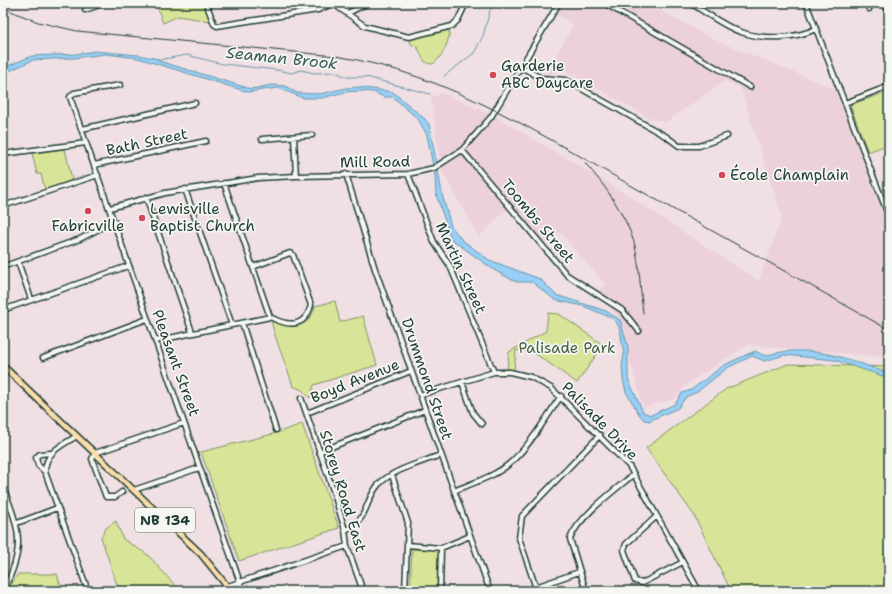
<svg xmlns="http://www.w3.org/2000/svg" width="892" height="594" font-family="'Shantell Sans',sans-serif">
<rect width="100%" height="100%" fill="#f0e0e4"/>
<filter id="ink" filterUnits="userSpaceOnUse"><feTurbulence type="fractalNoise" baseFrequency=".025" numOctaves="2"/><feDisplacementMap in="SourceGraphic" scale="8" xChannelSelector="R" yChannelSelector="G"/><feConvolveMatrix kernelMatrix="1 2 1 2 8 2 1 2 1" color-interpolation-filters="sRGB"/></filter>
<g filter="url(#ink)">
<!-- built -->
<path fill="#ecd1db" d="M564,3H609L625,13L631,3H645L720,42L835,89L878,199L889,194V355L884,357L748,345L688,383L674,399L643,408L619,319L597,292L606,285L560,233L544,243L512,204L479,237L441,170L431,97L443,93L496,117L607,182L759,281L782,217L740,87L725,81L666,122L652,119L563,70L544,76L573,25L557,14Z"/>
<!-- green -->
<path fill="#d8e598" stroke="#7c9166" d="M156,3H204L210,21L178,16L163,23Z
M446,30L450,32C447,45 444,55 433,64C421,64 423,55 417,47L413,46L410,42L412,39Z
M887,92L889,99V144L868,152L850,105Z
M65,149L72,180L45,190L41,174H37L32,153Z
M335,301L340,322L363,316L377,365L314,385L310,398L302,390L293,386C286,364 276,343 271,320C290,328 309,331 315,306Z
M548,313L559,314L603,345L577,383L533,352L516,350L514,371L507,370L509,352L546,331Z
M788,364L889,367V591H731L694,515L646,448L726,389Z
M302,424L339,528L239,561L201,452L273,434Z
M116,521L123,539L148,555L180,591H119L101,537L106,528Z
M412,549L440,550L438,591H410Z
M18,574H57L62,591H7Z"/>
<!-- water -->
<path fill="#97cff6" stroke="#6795a8" d="M95,51L138,55L159,59V61L251,89L272,85L285,86L297,93L320,94L346,88L358,87L393,92L424,118L429,124L443,198L451,226L462,240L489,260L540,279L556,295L606,311L620,320L628,347V379L643,412L651,415L675,404L682,393L691,390L724,365L755,351L765,356C806,342 851,359 889,374V378L834,360L784,355L765,361L752,356L727,368L697,392L686,397L678,408L649,421L644,420L639,414L626,392L623,379L622,366L624,354L620,330L617,323L612,318L583,306L555,300L532,282H517L512,280L494,270L451,239L436,194L435,176L427,135L418,119L393,97H384L373,92L359,91L345,92L322,98H303L278,88L248,92L138,58L106,54L74,58L33,60L3,74V68L32,56L77,54Z"/>
<g fill="none" stroke-linecap="round" stroke-linejoin="round">
<!-- stream -->
<path stroke="#6795a8" stroke-width="1" d="M158,60L187,55L223,64L277,70L292,73L301,70L314,73L335,72L347,77H366L430,94
M444,76L474,53L483,36L492,3
M746,355L754,353"/>
<defs>
<path id="minor" d="M206,3L214,24L217,26L318,10L332,4
M332,3L365,26L409,37L452,26L458,20L466,3
M604,3L750,87
M690,3C706,12 723,26 741,32C764,40 794,39 816,29
M806,3L889,217
M867,3L869,9
M889,3L887,7L889,13
M85,10L105,3
M348,13L368,3
M521,67L541,78L566,80L667,137L679,146H699L727,136
M120,85L74,93L70,97L243,591
M845,103L889,86
M82,129L195,103
M294,137L296,176
M262,139L312,135
M462,150L567,275L622,310L639,331
M3,154L86,143
M94,165L206,141
M346,174L375,269L490,591
M408,174L434,242L450,266L494,372
M224,183L270,317
M185,189L232,325
M146,197L192,332
M3,206L98,175
M110,208L165,193L258,178L296,176L408,174L434,168L462,150L491,117L559,3
M18,262L31,299
M5,266L80,239L114,221
M253,267L290,253L293,255L311,305C305,329 287,326 270,317
M3,310L128,266
M242,323L276,430
M155,341L270,317
M43,358L147,319
M462,382L473,413L482,424
M420,395L494,372H510L531,377L551,388L629,466L699,591
M301,398L333,490L345,530L347,546L363,591
M307,413L411,371
M77,436C62,445 45,452 45,472L88,591
M319,452L425,410
M45,472L38,465L36,457L40,454L51,453
M392,475L408,523L405,591
M3,487C20,530 26,548 3,591
M134,490L199,468
M454,491C472,483 494,477 509,464C530,446 545,419 561,396
M122,492L115,497H106L92,459L95,453L184,423
M657,516L626,544L624,550L635,581L642,583L683,562
M17,523L57,508
M345,530C369,521 364,500 379,484C394,469 421,463 440,455
M408,545L441,548L470,536
M228,586L347,546
M440,591L441,548
M524,591L579,572
M537,591L519,538L522,516L600,435
M586,591L570,539C578,517 615,490 634,474"/>
<path id="major" d="M3,366L201,554L231,591"/>
</defs>
<!-- minor casing -->
<use href="#minor" stroke="#1f3d34" stroke-width="7"/>
<!-- major casing -->
<use href="#major" stroke="#1f3d34" stroke-width="8"/>
<!-- minor -->
<use href="#minor" stroke="#f6f6f2" stroke-width="4"/>
<!-- major -->
<use href="#major" stroke="#fbddab" stroke-width="5"/>
<!-- rail -->
<path stroke="#1f3d34" stroke-width="1" d="M3,8L38,22L77,31L336,56C449,74 541,135 639,190C722,237 806,282 889,330
M585,163C605,185 625,214 634,242C640,265 640,290 643,313"/>
</g>
</g>
<!-- markers -->
<g fill="#d1495b" stroke="#f6f6f2" stroke-width="1.5">
<circle cx="493" cy="75" r="4"/>
<circle cx="722" cy="175" r="4"/>
<circle cx="88" cy="211" r="4"/>
<circle cx="142" cy="218" r="4"/>
</g>
<g text-anchor="middle" dominant-baseline="central" stroke-width="3.5" stroke-linejoin="round" paint-order="stroke">
<!-- shield labels -->
<rect fill="#f6f6f2" stroke="#60746d" stroke-width="1" x="135" y="508" width="60" height="24" rx="3"/>
<g font-size="14" font-weight="bold" fill="#1f3d34">
<text x="165" y="520">NB 134</text>
</g>
<!-- poi labels -->
<g font-size="15" fill="#1f3d34" stroke="#f6f6f2" text-anchor="start">
<text x="501" y="66">Garderie<tspan x="501" dy="17">ABC Daycare</tspan></text>
<text x="730" y="175">École Champlain</text>
<text x="150" y="209">Lewisville<tspan x="150" dy="17">Baptist Church</tspan></text>
<text x="88" y="226" text-anchor="middle">Fabricville</text>
</g>
<!-- street labels -->
<g font-size="15" fill="#1f3d34" stroke="#f6f6f2">
<text transform="translate(147 142) rotate(-12)">Bath Street</text>
<text transform="translate(375 162) rotate(-1)">Mill Road</text>
<text transform="translate(538 221) rotate(50)">Toombs Street</text>
<text transform="translate(461 268) rotate(65)">Martin Street</text>
<text transform="translate(176 363) rotate(70)">Pleasant Street</text>
<text transform="translate(427 379) rotate(71)">Drummond Street</text>
<text transform="translate(355 381) rotate(-22)">Boyd Avenue</text>
<text transform="translate(600 421) rotate(46)">Palisade Drive</text>
<text transform="translate(343 491) rotate(73)">Storey Road East</text>
</g>
<!-- park labels -->
<g font-size="15" fill="#445f48" stroke="#f6f6f2">
<text x="567" y="348">Palisade Park</text>
</g>
<!-- water labels -->
<g font-size="16" font-style="italic" fill="#375a5b" stroke="#f6f6f2">
<text transform="translate(282 58) rotate(6)">Seaman Brook</text>
</g>
</g>
<!-- margin -->
<rect width="892" height="594" fill="none" stroke="#f6f6f2" stroke-width="16"/>
<rect x="8" y="8" width="876" height="578" fill="none" stroke="#1f3d34" stroke-width="1.5" filter="url(#ink)"/>
</svg>
